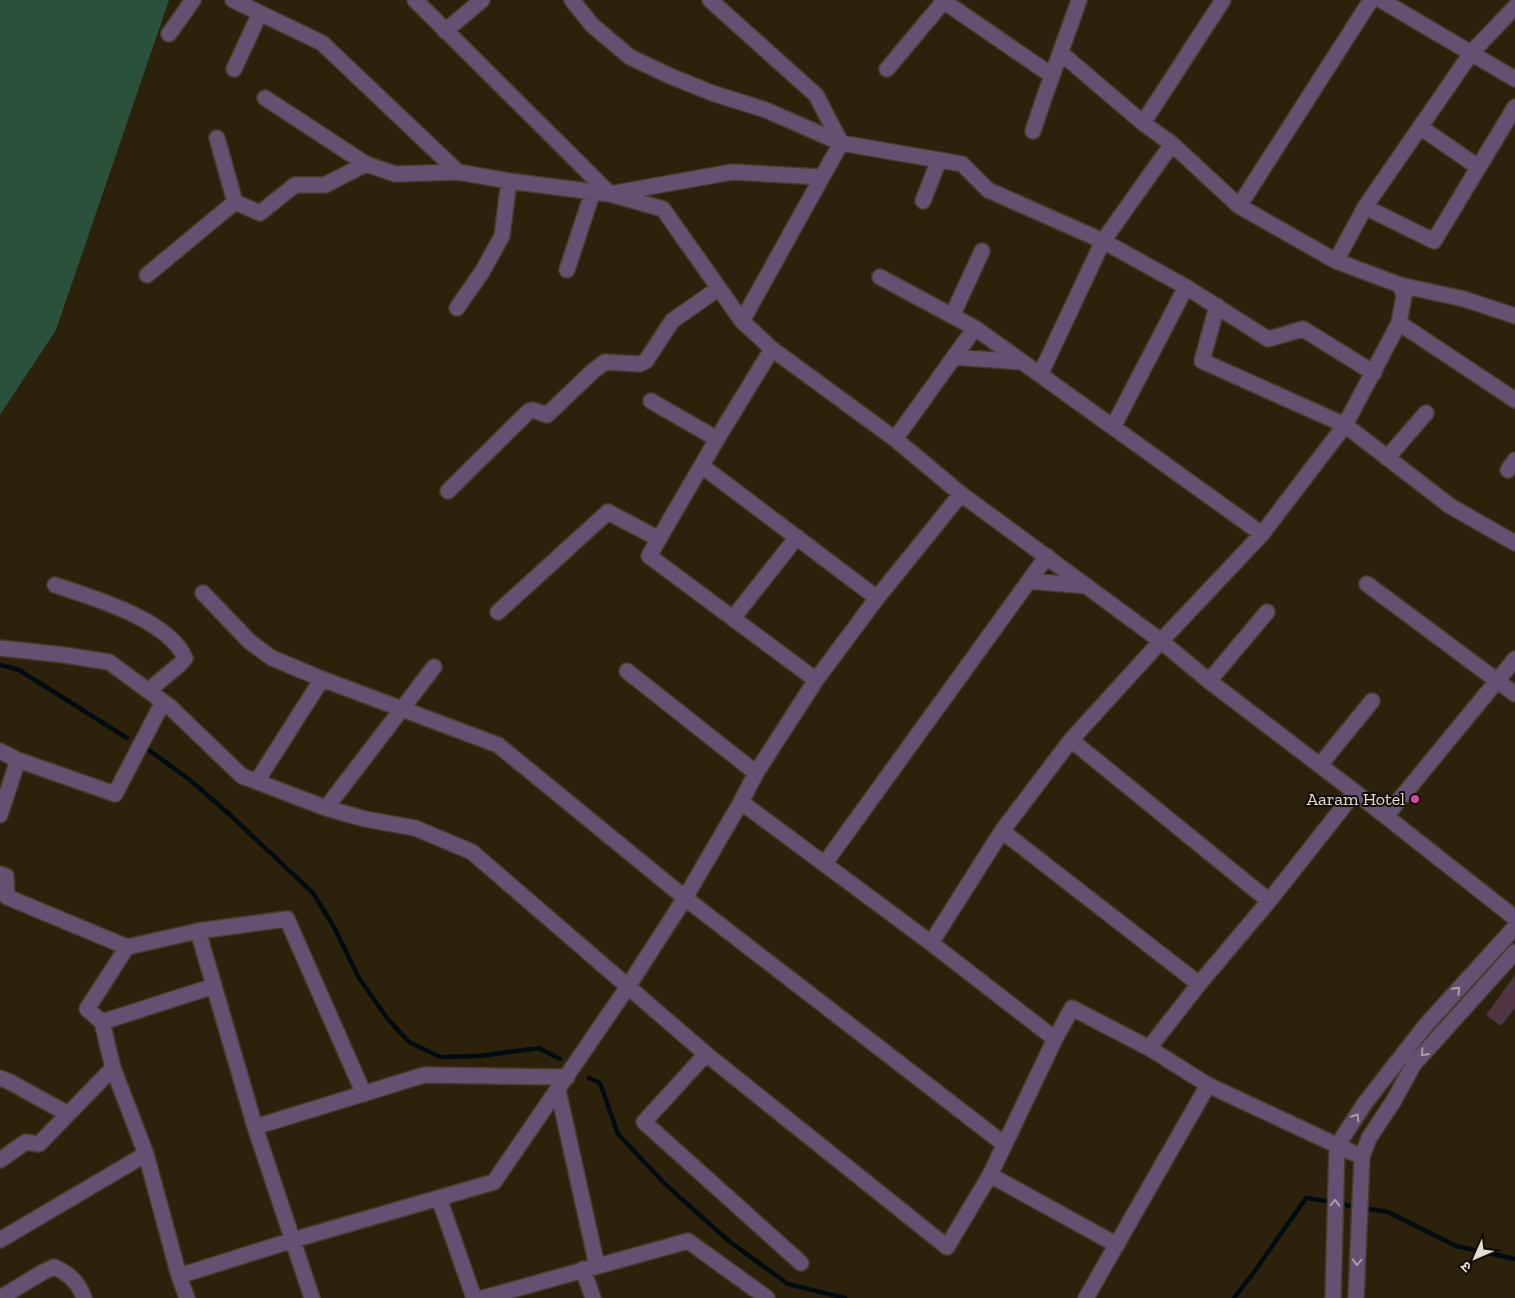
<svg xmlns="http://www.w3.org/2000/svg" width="1515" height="1298" font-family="'Zilla Slab','Noto Sans Devanagari',serif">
<rect width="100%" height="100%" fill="#2c220b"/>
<!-- green -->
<path fill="#2a513c" d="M0,0H169L56,330L0,415Z"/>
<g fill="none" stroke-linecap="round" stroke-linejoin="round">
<!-- stream -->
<path stroke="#010c12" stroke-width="4.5" d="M0,665L19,670L127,738
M146,748L190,780L228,813L313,893L334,927L359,978L387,1018L409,1042L440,1057L479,1056L539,1048L560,1059
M589,1078L600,1083L618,1134L666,1185L730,1242L788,1284L845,1298
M1339,1204L1388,1212L1456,1246L1515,1259
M1234,1298L1254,1272L1306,1198L1332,1202"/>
</g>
<!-- building -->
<path fill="#4e3541" d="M1515,975V1008L1501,1026L1486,1015Z"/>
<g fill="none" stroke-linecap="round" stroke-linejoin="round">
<defs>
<path id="minor" d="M233,0L322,43L458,172
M415,0L610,194L663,209L742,321L772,349L895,439L961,494L1161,641L1209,681L1355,792L1515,918
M572,0L592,25L630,57L670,76L712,93L766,110L841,143L962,164L988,190L1103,241L1186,287L1268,339L1303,329L1374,373
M710,0L816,95L841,143L742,321
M942,0L1051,75
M1381,0L1515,79
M445,31L482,0
M169,34L193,0
M1061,53L1143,123L1172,144L1239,206L1336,261L1400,285L1464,299L1515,316
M234,69L260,13
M887,69L944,1
M265,98L366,164L395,174L458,172L509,181L610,194L732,172L822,177
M1143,123L1223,0
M1420,127L1478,167
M1033,131C1047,87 1064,44 1079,0
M217,138L235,202L260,213L295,185H325L366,164
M923,201L939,160
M1239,206L1371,0
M1365,207L1434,241L1515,107
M1336,261L1365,207L1472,52L1515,7
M567,270L593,191
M147,275L235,202
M880,277L975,328L1262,534
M1217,306L1202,361L1345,425L1450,506L1515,543
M457,308L482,272L502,236L509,181
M952,316L982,251
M1399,323L1515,400
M772,349L717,439L649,556L816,680
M954,357L1022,362
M1040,375L1103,241L1172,144
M651,401L717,439
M1113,427L1186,287
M895,439L975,328
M1387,458L1426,413
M702,466L877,598
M1508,470L1515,460
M448,491L529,411L533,410L547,415L592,372L605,362L639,364L646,361L672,321L719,288
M1029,581L1087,586
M1367,584L1515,694
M55,585C93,598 168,619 185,658L180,664L148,691
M203,593L250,642L272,658L322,679L498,745L685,898L1004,1144
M498,612L608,512L659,539
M733,618L797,537
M0,648L64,655L109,662L169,706L242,776L326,808L365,819L415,828L472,852L706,1054L947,1247L990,1175L1055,1039L1072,1008L1149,1048L1208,1085L1362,1157
M627,671L756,773
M1209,681L1267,612
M1071,740L1269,901
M0,751L18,760L115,794L163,702
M1320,765L1372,701
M257,781L322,679
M741,802L931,943L1055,1039
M326,808L434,667
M0,815L18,760
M1386,816L1515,659
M1002,831L1199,984
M825,863L1047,556
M0,874L6,876L7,897L127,947L87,1009L102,1022L113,1068L146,1154L179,1276L187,1298
M198,931L255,1127L312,1298
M931,943L1002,831L1071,740L1161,641L1262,534L1345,425L1399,323L1404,296L1400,285
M127,947L198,931L287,919L364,1094
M102,1022L214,986
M1149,1048L1199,984L1269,901L1355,792
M706,1054L644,1122L801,1263
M0,1078L10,1082L68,1114
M558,1090L597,1266
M255,1127L424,1075L567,1077
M0,1160L26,1142L39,1144L113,1068
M990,1175L1117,1245
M439,1198L474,1298
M0,1240L146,1154
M583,1269L593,1298
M179,1276L293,1240L494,1182L627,988L685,898L741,802L756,773L816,680L877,598L961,494
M0,1298L43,1272L54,1267C69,1273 79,1283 84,1298
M483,1298L688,1241L767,1298
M1086,1298L1208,1085
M1333,1298L1337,1146L1365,1103L1425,1026L1515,927
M1356,1298L1362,1157L1369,1138L1393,1102L1414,1064L1515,952"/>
</defs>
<!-- minor casing -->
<use href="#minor" stroke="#463c27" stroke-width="18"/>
<!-- minor -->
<use href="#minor" stroke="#645171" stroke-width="15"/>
</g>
<!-- one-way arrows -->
<defs><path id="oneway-chevron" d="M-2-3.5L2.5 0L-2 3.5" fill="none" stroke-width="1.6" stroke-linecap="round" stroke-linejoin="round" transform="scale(1.25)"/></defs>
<g stroke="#aa9fa5">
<use href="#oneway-chevron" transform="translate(1457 990) rotate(-47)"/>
<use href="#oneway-chevron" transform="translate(1424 1053) rotate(132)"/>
<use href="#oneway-chevron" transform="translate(1356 1117) rotate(-57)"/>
<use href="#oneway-chevron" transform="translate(1335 1203) rotate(-88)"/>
<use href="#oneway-chevron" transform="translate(1357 1262) rotate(92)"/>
</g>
<!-- markers -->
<circle fill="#d1479c" stroke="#110c04" stroke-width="2" cx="1415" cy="799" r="5"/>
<g text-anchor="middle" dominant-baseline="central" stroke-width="4" stroke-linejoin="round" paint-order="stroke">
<!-- poi labels -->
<g font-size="18" fill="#e4ded0" stroke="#110c04" text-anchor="end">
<text x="1405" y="799">Aaram Hotel</text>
</g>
</g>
<!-- north arrow -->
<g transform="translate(1475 1258) rotate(225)" stroke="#110c04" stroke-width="4" paint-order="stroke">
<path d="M0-4L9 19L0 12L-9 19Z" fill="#e4ded0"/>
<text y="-8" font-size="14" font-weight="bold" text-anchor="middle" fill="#e4ded0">उ</text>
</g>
</svg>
